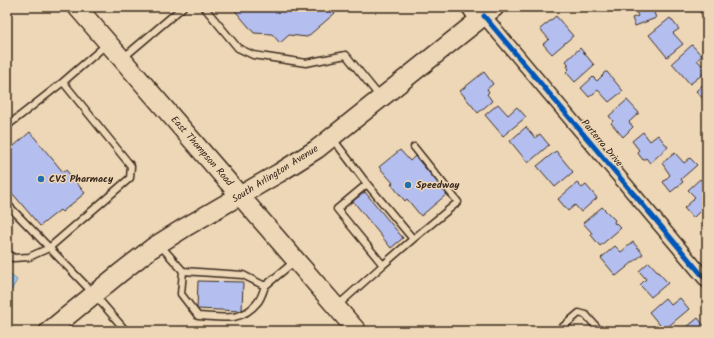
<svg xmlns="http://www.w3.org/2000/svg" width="714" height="338" font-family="Kalam,sans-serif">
<rect width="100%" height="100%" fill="#edd7b6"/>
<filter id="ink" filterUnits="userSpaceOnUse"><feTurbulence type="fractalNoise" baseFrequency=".025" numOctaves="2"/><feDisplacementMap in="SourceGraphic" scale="8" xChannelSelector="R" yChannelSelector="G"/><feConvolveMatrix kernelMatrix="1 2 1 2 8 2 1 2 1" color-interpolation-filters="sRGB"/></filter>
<g filter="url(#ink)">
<!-- water -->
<path fill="#99cbf6" stroke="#738ba0" d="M7,272L17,280L9,294L7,296Z"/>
<!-- building -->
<path fill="#b4bff0" stroke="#3b2a1e" d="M232,7H330L335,13L307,37L289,35L280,43L272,34L254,33Z
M634,7H652L656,18L635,26L632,18L638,16Z
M556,16L573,36L552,54L543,44L549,39L540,29Z
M670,18L679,29L673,33L683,44L667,57L649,35Z
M692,45L702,56L697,60L707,71L690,84L672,63Z
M580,48L594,65L575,82L566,72L569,69L567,66L569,65L566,61Z
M484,72L493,84L487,89L489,92L487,94L492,101L478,113L460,91Z
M605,72H607L623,91L609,102L598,90L589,97L581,88L593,77L597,81L604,74H603Z
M707,81V103L696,91Z
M627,100L639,113L629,122L633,127L623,137L611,123L613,121L609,116Z
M498,104L508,115L517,107L526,117L503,136L485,115Z
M526,127L535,138L540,134L549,145L528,163L510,141Z
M30,132L63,172L66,170L85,193L62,212L60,210L40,226L7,187V152Z
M643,132L650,141L658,135L668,147L650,163L646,158L643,160L637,152L639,150L632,141Z
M400,150L410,161L415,156L447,194L421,216L407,199L405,201L391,184L393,183L379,167Z
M556,151L573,172L555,187L537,166Z
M675,153L684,163L690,158L697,165L681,179L683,182L671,192L663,182L670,175L662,163Z
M700,179L707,187V208L703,212L701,210L693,218L684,208L693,200V199L695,197L688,190Z
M577,183L582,188L586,185L597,198L581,212L575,205L568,211L558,199Z
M365,192L403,238L391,248L353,201Z
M602,207L615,220L614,222L615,224L616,223L621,228L600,246L591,235L592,233L583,223Z
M633,242L643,254L616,276L601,258L615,246L621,252Z
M649,262L668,283L651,297L640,285L646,279L639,271Z
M198,281L243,282L242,311L197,309Z
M665,298L671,305L680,298L689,309L664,330L649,312Z
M698,318L705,327L700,331H682Z"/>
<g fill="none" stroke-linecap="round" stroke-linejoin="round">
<defs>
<path id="lane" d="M204,7L238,48L253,55L306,63L346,55L380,97
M123,58L183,7
M63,82L107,44
M7,126L63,82L131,166L130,178L49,248L29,257L13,258L7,252
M333,139L367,184L337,209L383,265L337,306
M367,184L413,239L383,265
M7,204L94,294L126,331
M413,239L458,202L414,147
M160,245L183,271L243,275L265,286L295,261
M183,271L181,294L198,316C220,317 241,323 257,303C261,299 263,292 265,286
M558,331L579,313L586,315L600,331"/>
<path id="street" d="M468,7L478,21
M706,7L707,9
M484,16L707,281"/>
<path id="secondary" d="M77,7L357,331
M49,331L120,273L152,248L184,228L279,173L317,149L495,7"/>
</defs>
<!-- lane casing -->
<use href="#lane" stroke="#3b2a1e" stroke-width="9"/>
<!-- street casing -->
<use href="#street" stroke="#3b2a1e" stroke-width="16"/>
<!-- secondary casing -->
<use href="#secondary" stroke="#3b2a1e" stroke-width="21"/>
<!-- lane -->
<use href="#lane" stroke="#edd7b6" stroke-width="6"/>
<!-- street -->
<use href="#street" stroke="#edd7b6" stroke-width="13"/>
<!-- secondary -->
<use href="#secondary" stroke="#edd7b6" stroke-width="18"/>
<defs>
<path id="cycleway" d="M484,16L707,281"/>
</defs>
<!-- cycleway casing -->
<use href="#cycleway" stroke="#edd7b6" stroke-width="8"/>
<!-- cycleway -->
<use href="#cycleway" stroke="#0057b8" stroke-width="5"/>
</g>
</g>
<!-- markers -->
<g fill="#1f6fb2" stroke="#edd7b6" stroke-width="1.5">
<circle cx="41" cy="179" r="4"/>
<circle cx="408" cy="185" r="4"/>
</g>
<g text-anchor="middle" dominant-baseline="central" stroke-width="3" stroke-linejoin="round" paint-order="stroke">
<!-- street labels -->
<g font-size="10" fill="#3b2a1e" stroke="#edd7b6">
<text transform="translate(602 143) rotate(50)">Parterra Drive</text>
<text transform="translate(202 151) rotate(49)">East Thompson Road</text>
<text transform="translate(275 174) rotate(-32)">South Arlington Avenue</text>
</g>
<!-- poi labels -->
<g font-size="10" font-weight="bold" fill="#3b2a1e" stroke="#edd7b6" text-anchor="start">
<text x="49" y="179">CVS Pharmacy</text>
<text x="416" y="185">Speedway</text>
</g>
</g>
<!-- margin -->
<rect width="714" height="338" fill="none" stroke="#edd7b6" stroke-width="24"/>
<rect x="12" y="12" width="690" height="314" fill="none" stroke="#3b2a1e" stroke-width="1.5" filter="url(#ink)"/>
</svg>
